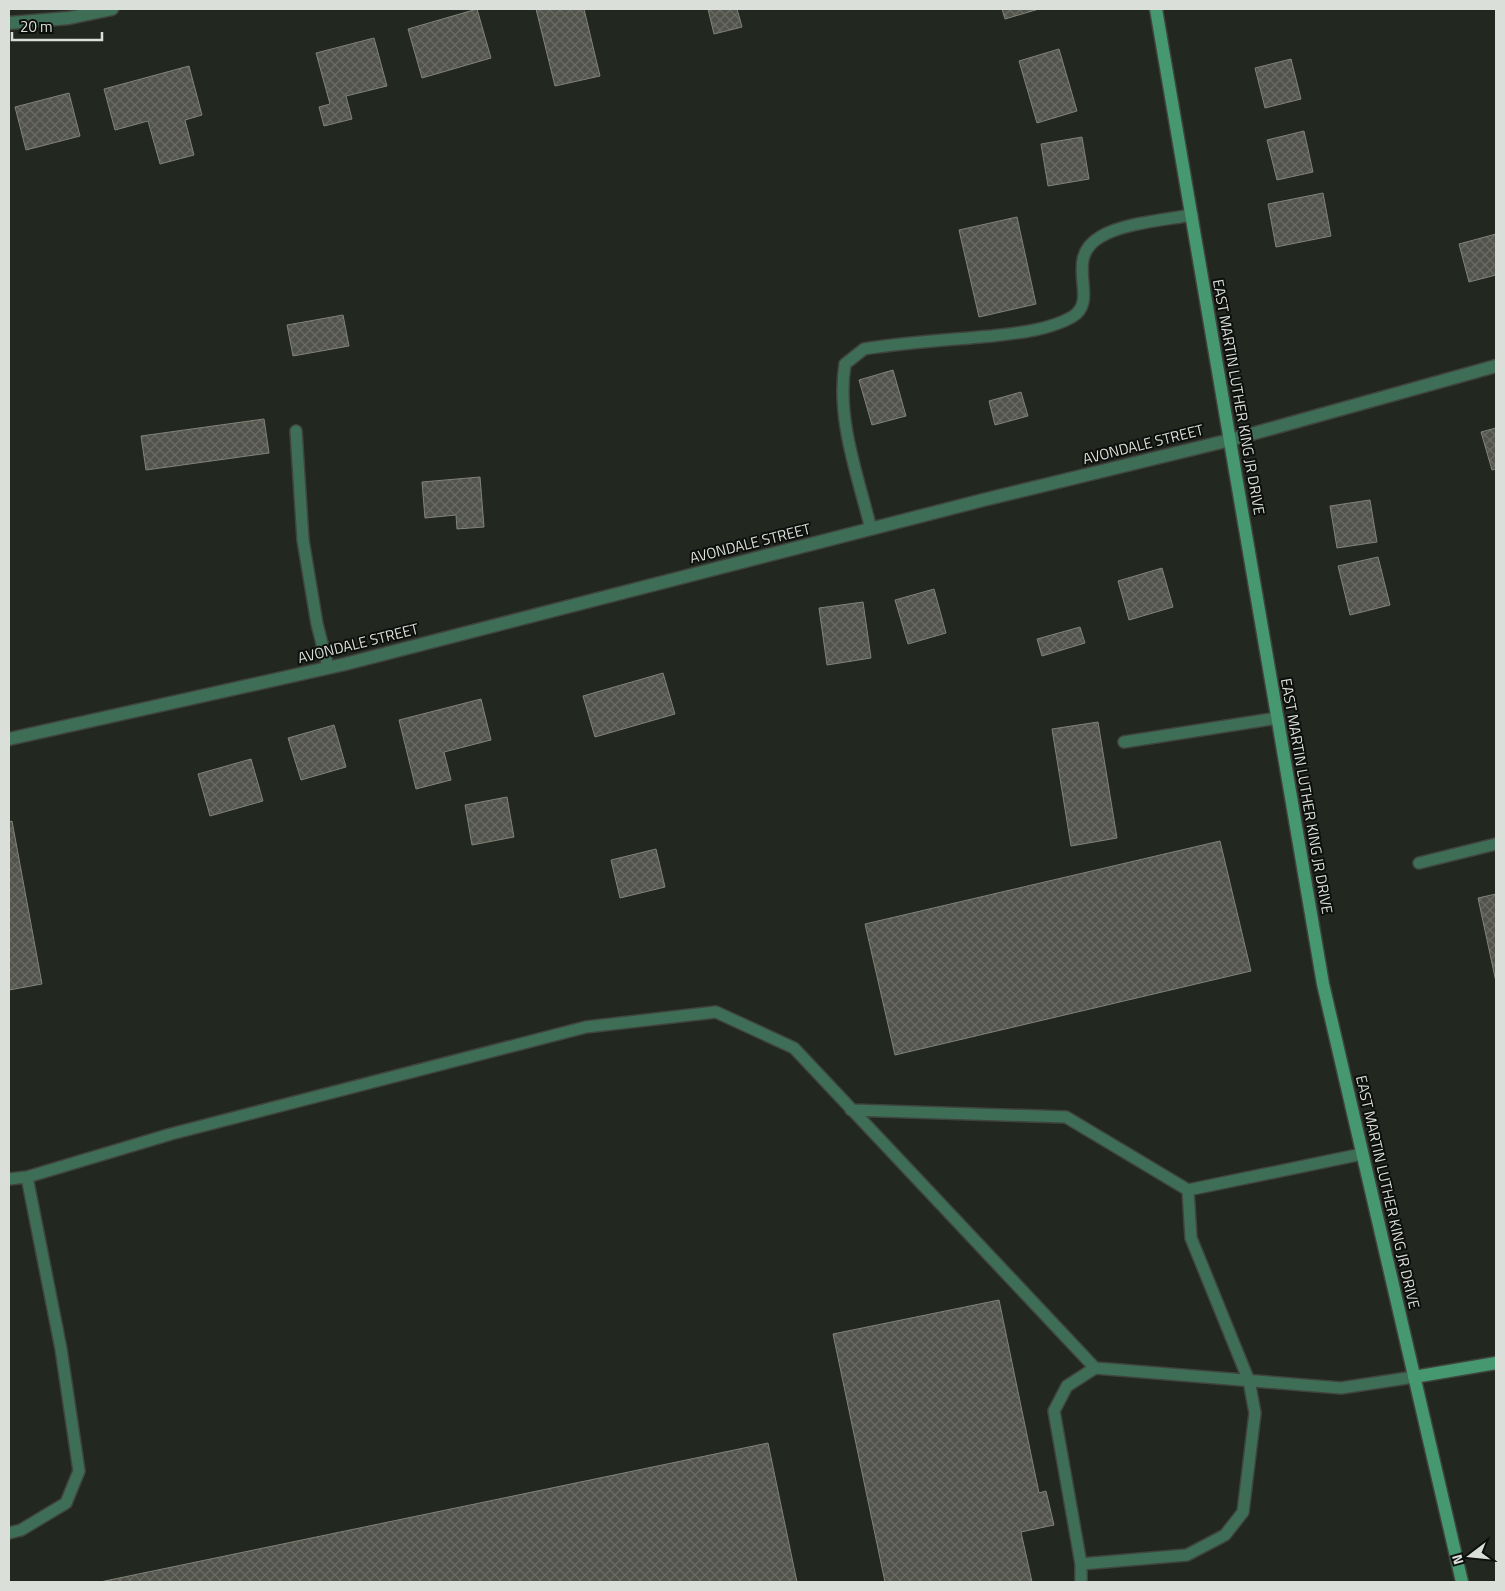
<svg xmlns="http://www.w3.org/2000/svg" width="1505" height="1591" font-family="'Titillium Web',sans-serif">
<defs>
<pattern id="building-cross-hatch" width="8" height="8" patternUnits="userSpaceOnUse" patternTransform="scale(1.25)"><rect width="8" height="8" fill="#52534a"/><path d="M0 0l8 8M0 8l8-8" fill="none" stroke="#6a6b64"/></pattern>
</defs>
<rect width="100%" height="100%" fill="#222720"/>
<!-- building -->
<path fill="url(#building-cross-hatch)" stroke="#818278" d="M477,9L491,58L422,78L408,29Z
M536,9H584L600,76L555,86Z
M708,9H737L742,27L714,34Z
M1002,9H1039L1005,19Z
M374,38L387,86L346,96L352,119L324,126L319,107L330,104L316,53Z
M1059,49L1077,111L1037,123L1019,61Z
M1291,59L1301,99L1265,108L1255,68Z
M189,66L202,115L185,120L194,155L160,164L148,121L115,130L104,89Z
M69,93L80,136L26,150L15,107Z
M1304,131L1313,172L1277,180L1267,140Z
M1082,137L1089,179L1048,186L1041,144Z
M1323,193L1331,236L1276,247L1268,204Z
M1017,217L1036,304L979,317L959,230Z
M1496,234V275L1469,282L1459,244Z
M343,315L349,346L293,356L287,325Z
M893,370L906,416L872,425L859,380Z
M1021,392L1028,416L995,425L989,401Z
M264,419L269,453L146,470L141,436Z
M1496,428V469L1492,470L1481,432Z
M480,477L484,527L457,529L456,515L425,518L422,482Z
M1370,500L1377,542L1337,548L1330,506Z
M1378,557L1390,605L1350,615L1338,566Z
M1162,568L1173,607L1129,620L1118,581Z
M934,589L946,633L908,644L895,600Z
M863,602L871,658L827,665L819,608Z
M1080,627L1085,643L1042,656L1037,639Z
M663,673L675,714L595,737L583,696Z
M481,699L491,740L444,752L451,780L416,789L399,720Z
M1098,722L1117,838L1071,846L1052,729Z
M334,725L346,767L301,780L288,738Z
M251,759L263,801L210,816L198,774Z
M507,797L514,837L472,845L465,805Z
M12,821L42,984L9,990V822Z
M1220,841L1251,971L895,1055L865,924Z
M656,849L665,887L620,898L611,860Z
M1496,894V982L1478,898Z
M999,1300L1039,1493L1046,1491L1054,1525L1021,1532L1032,1582H885L833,1334Z
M768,1443L797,1582H100Z"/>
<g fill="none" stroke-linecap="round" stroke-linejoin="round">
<defs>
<path id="lane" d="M296,431L303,540L317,624L328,667
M871,529C858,476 836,419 845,364L864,349C906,342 949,340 992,336C1018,333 1049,330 1072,317C1101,300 1062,260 1100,237C1123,223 1164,220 1192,215
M1124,742L1278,718
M1419,863L1496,844
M851,1110L1066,1117L1188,1190L1362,1154
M9,1179L27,1177L171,1134L586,1027L716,1012L794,1048L1095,1368
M9,1533L21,1530L66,1503L79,1471L61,1349L27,1177
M1081,1564L1187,1555L1225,1535L1243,1512L1255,1413L1249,1381L1191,1238L1188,1190
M1081,1582V1564L1054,1411L1067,1386L1095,1368L1341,1388L1414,1377"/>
<path id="street" d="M9,23L69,18L112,9
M9,739L345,664L983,500L1230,440L1496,366"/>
<path id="secondary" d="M1156,9L1323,984L1462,1582
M1414,1377L1496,1363"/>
</defs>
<!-- lane casing -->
<use href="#lane" stroke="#40443e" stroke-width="14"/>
<!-- street casing -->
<use href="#street" stroke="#40443e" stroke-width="15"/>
<!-- secondary casing -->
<use href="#secondary" stroke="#40443e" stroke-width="15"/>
<!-- lane -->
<use href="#lane" stroke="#3e6e56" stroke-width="11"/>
<!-- street -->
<use href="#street" stroke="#3e6e56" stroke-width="12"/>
<!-- secondary -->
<use href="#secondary" stroke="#469870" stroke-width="12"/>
</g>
<g text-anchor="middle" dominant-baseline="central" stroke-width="4" stroke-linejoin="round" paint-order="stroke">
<!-- street labels -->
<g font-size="15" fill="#dbdfda" stroke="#0d0f0c">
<text transform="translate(1239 397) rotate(80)">EAST MARTIN LUTHER KING JR DRIVE</text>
<text transform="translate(1143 444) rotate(-14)">AVONDALE STREET</text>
<text transform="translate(750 543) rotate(-14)">AVONDALE STREET</text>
<text transform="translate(358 643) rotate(-14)">AVONDALE STREET</text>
<text transform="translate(1307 796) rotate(80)">EAST MARTIN LUTHER KING JR DRIVE</text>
<text transform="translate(1388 1192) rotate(77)">EAST MARTIN LUTHER KING JR DRIVE</text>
</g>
</g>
<!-- border -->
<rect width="1505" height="1591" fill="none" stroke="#dbdfda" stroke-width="20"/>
<!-- north arrow -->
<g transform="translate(1470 1556) rotate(254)" stroke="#0d0f0c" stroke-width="4" paint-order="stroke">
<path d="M0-4L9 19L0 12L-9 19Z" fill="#dbdfda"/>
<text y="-8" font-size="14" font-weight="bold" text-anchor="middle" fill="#dbdfda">N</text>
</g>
<!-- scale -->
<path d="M12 32v8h90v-8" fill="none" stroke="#dbdfda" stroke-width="2.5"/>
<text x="20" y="32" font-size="15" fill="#dbdfda" stroke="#0d0f0c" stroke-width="4" paint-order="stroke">20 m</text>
</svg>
